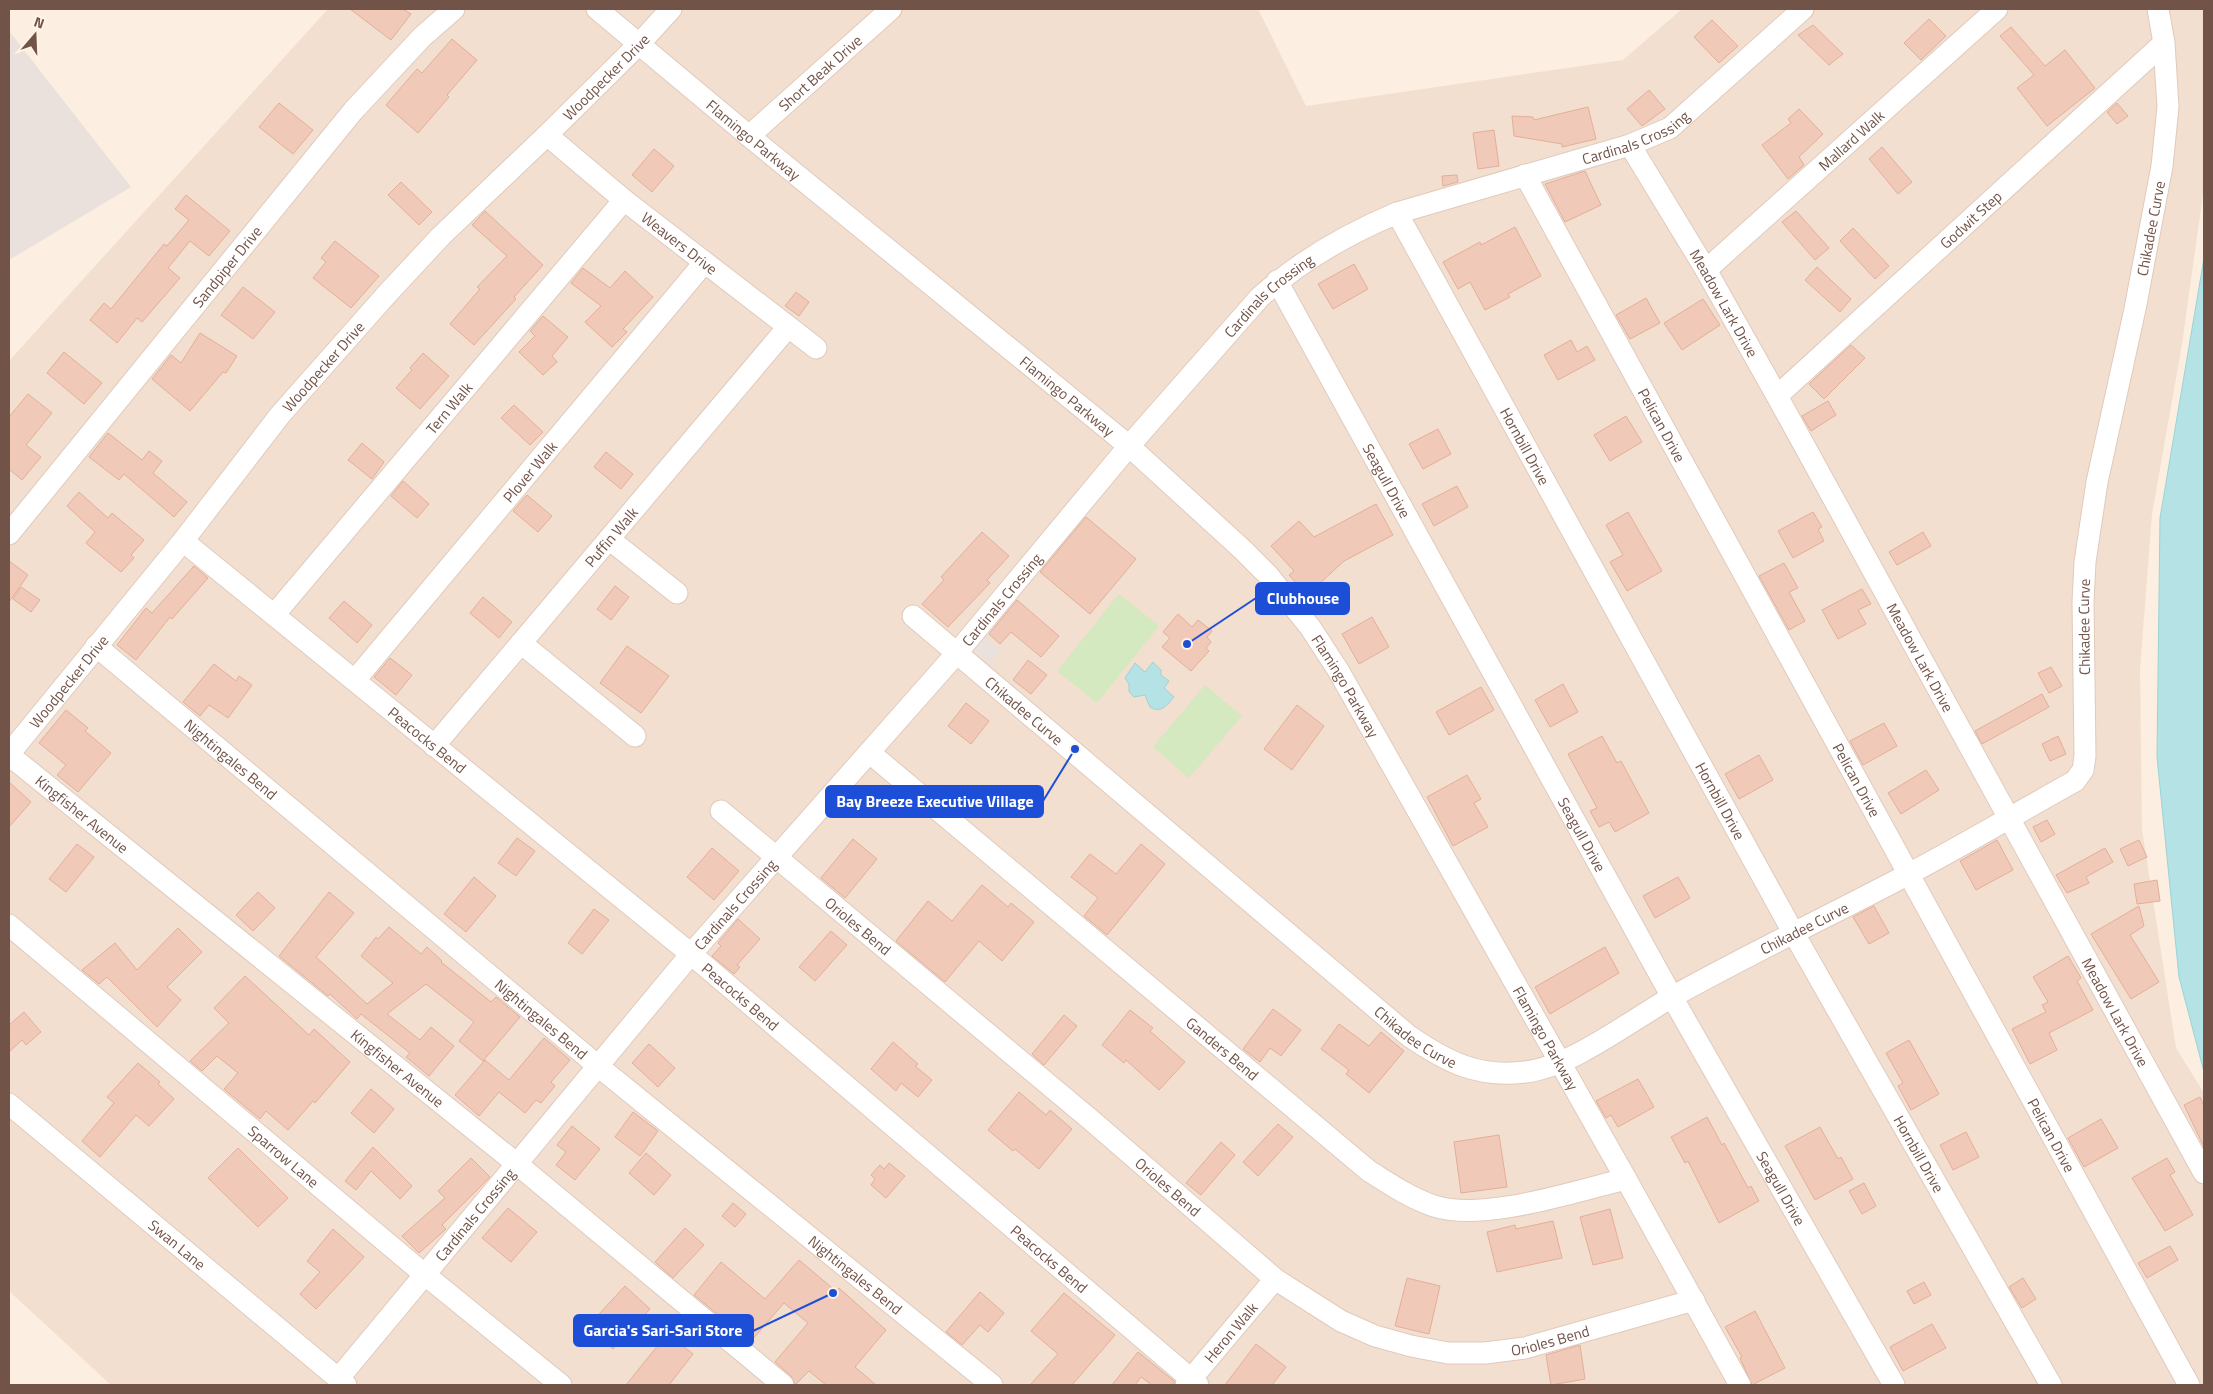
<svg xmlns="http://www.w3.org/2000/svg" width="2213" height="1394" font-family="'Titillium Web',sans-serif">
<rect width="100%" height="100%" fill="#fceee0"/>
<!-- residential -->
<path fill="#f3dfcf" d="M328,9H1258L1306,106L1623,60L1682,9H2204V187L2182,344L2152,514L2140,669L2142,829L2176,1048L2204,1093V1385H111L9,1291V361Z"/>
<!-- industrial -->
<path fill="#eae1dc" d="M9,31L131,187L9,260Z
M985,637L1001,650L990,664L974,651Z"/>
<!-- green -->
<path fill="#d4e9bf" d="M1119,594L1159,626L1097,703L1057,671Z
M1205,685L1242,716L1189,778L1153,747Z"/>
<!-- water -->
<path fill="#b5e2e5" stroke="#9cd3d6" d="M2204,258V1072L2179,977L2157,757L2160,518Z
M1153,662L1161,670V675L1169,681L1164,688L1174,697C1167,705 1161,714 1150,707L1145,695L1134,697L1129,692V684L1125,678L1135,663L1145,672Z"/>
<!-- building -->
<path fill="#f1c9b8" stroke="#e3ae99" d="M350,9H403L411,14L391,40Z
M1929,19L1946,36L1921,60L1904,43Z
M1712,20L1738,46L1719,63L1694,37Z
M1813,25L1843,54L1829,65L1798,35Z
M2011,27L2045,66L2065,50L2095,88L2047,126L2017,88L2034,75L2000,36Z
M452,39L477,60L447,95L449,97L418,133L386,105L417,69L422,73Z
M1649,90L1665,109L1642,126L1627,109Z
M279,103L313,130L293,154L259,127Z
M2117,103L2128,116L2117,124L2107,112Z
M1588,107L1596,139L1562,147V144L1514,136L1512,116L1533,117L1534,120Z
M1799,109L1823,134L1799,157L1804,165L1788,179L1762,145L1791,123L1788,119Z
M1494,130L1499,166L1478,169L1473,133Z
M1882,147L1912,182L1898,194L1869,159Z
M654,149L674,166L652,192L632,175Z
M1585,171L1601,205L1565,222L1545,184Z
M1457,175L1458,182L1443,186L1442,176Z
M401,182L432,212L419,225L388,195Z
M186,195L230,231L209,256L190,241L168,268L180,278L142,322L137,318L117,343L90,320L104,303L111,309L164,244L167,246L189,220L175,209Z
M485,211L543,265L514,297L516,299L474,345L450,324L480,289L477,287L507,256L472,225Z
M1796,211L1829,248L1815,260L1782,222Z
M1515,227L1541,276L1508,294L1510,297L1485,310L1470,282L1458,289L1443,262L1480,242L1481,245Z
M1853,228L1889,266L1875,279L1840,241Z
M335,241L379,276L351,308L313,278L326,262L321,258Z
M1354,264L1368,289L1333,309L1318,284Z
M1817,267L1851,299L1840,312L1805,280Z
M583,268L610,288L625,271L653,297L623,329L627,332L612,347L585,322L601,306L571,283Z
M243,287L275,312L253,339L221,315Z
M796,292L809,302L799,316L785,306Z
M1646,298L1660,323L1630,339L1616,315Z
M1703,299L1720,325L1682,350L1664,323Z
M543,316L568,337L552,356L557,362L543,375L519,352L535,336L530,331Z
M200,333L237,356L226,373L223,372L190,411L152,379L171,355L181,363Z
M1571,340L1577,352L1587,346L1595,360L1558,380L1544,355Z
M1851,345L1865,358L1824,399L1809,384Z
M64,352L102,383L84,404L47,373Z
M423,353L449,376L420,409L396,388L412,370L410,368Z
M28,394L52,413L26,445L41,457L22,480L9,469V417Z
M1828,401L1836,415L1811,431L1802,416Z
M514,405L543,432L530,445L501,418Z
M1626,416L1642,442L1610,461L1594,435Z
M1438,429L1451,454L1423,469L1409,444Z
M108,433L142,460L149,451L162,461L153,473L187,502L174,517L124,474L119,480L89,457Z
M362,443L384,462L372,479L348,460Z
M606,452L633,474L621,489L594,467Z
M403,481L429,504L417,518L391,496Z
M1457,486L1468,507L1434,526L1422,504Z
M79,492L108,518L112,513L144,540L131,555L134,558L121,572L86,543L95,532L67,506Z
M527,495L552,516L538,532L513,511Z
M1376,504L1393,535L1344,561L1307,595L1289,575L1294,571L1271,546L1299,521L1314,537Z
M1628,512L1662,571L1627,591L1610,562L1623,555L1606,525Z
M1813,512L1822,527L1818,529L1824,541L1793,558L1778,531Z
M1086,517L1136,559L1090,614L1040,572Z
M982,532L1009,556L987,580L990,583L948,627L922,604L944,580L941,577Z
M1923,532L1931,546L1897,565L1889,552Z
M9,561L28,575L9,602Z
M1784,563L1798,588L1789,592L1805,621L1789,630L1759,576Z
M194,566L208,578L172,619L170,617L136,660L117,645L146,608L152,613Z
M615,586L629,597L611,620L597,609Z
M21,587L40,600L31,612L13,599Z
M1862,589L1871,604L1858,610L1866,624L1838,639L1822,610Z
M483,597L512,622L499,638L470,613Z
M1017,600L1059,636L1041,657L1011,632L1000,644L989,634Z
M344,601L372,625L357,643L329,618Z
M1178,614L1192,627L1198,620L1212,631L1207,637L1211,642L1206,648L1209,651L1191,671L1162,647L1170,638L1163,632Z
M1372,617L1389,647L1359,664L1342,634Z
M627,646L669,676L641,713L600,683Z
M390,658L412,675L396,695L374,677Z
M1028,660L1047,675L1031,694L1013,680Z
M214,664L236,681L239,676L252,685L228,718L209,705L200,716L183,702Z
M2051,667L2062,686L2049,693L2038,673Z
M1563,684L1578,712L1550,727L1535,700Z
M1481,687L1494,710L1449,735L1436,712Z
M2042,694L2049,707L1982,744L1975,731Z
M966,703L989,721L971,744L948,726Z
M1297,705L1324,726L1292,770L1264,749Z
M66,710L88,728L85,731L111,753L78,792L57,775L66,765L39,743Z
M1884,723L1897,746L1863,765L1850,741Z
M1602,736L1617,763L1621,761L1649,813L1615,832L1609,822L1599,827L1590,811L1597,808L1568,754Z
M2058,736L2066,754L2050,761L2042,744Z
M1759,755L1773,780L1739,799L1725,774Z
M1926,770L1939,790L1901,814L1888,793Z
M1467,775L1481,799L1474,803L1488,827L1453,846L1427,797Z
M9,782L31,802L9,827Z
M2047,820L2055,834L2041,842L2033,827Z
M517,838L535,851L516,876L498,863Z
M853,839L877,859L845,898L821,878Z
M1997,840L2013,870L1976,890L1960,861Z
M2139,840L2147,857L2128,866L2120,849Z
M77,844L94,857L66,892L49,879Z
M1141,844L1165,864L1107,935L1084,916L1098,898L1071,877L1090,854L1116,874Z
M712,848L739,871L714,900L687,877Z
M2105,848L2113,862L2086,877L2089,883L2067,893L2056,875Z
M474,877L496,896L466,932L444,914Z
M1678,877L1690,898L1655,918L1643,896Z
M2157,880L2160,901L2137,904L2134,884Z
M982,885L1008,907L1011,903L1034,922L1002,961L979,941L945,982L896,941L928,901L952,921Z
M258,892L275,908L253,931L236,915Z
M329,892L354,913L316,957L367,1004L393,983L361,956L376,937L378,939L389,927L421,954L427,947L442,961L441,962L491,1002L496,997L520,1017L483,1061L459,1041L474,1022L426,984L387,1014L420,1040L431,1027L454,1046L429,1076L406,1057L410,1053L361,1014L357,1019L330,994L328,996L279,956Z
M1874,906L1889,933L1869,944L1853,917Z
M2139,906L2144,926L2130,935L2159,982L2131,999L2091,934Z
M594,909L609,920L582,954L568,943Z
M738,919L760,939L737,965L740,967L734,974L712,956L721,946L718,943Z
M178,928L202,952L167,987L181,1000L157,1027L107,977L99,984L82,970L115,943L137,970Z
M831,931L847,945L815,981L799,967Z
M1605,947L1619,973L1550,1014L1535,987Z
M2068,956L2081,978L2077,981L2093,1010L2049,1033L2057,1050L2030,1064L2012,1029L2046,1012L2042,1005L2048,1002L2033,977Z
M245,976L309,1035L314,1029L350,1062L315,1103L313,1101L288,1130L266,1111L260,1119L224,1089L238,1073L217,1056L202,1071L190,1061L229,1023L214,1008Z
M1273,1009L1301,1030L1281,1056L1270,1048L1260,1062L1243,1049Z
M1130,1010L1153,1028L1150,1031L1185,1062L1159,1090L1126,1060L1124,1063L1102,1045Z
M24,1012L41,1032L26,1045L22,1040L9,1052V1025Z
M1064,1015L1077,1026L1044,1065L1032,1054Z
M1339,1024L1369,1046L1381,1032L1404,1051L1369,1093L1346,1074L1349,1070L1321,1049Z
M544,1038L570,1060L551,1082L555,1086L541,1103L536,1100L525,1113L499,1092L479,1116L455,1095L485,1060L509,1080Z
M1909,1040L1939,1094L1911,1110L1898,1086L1903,1083L1886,1053Z
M893,1042L918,1064L915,1066L932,1080L918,1097L901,1083L896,1091L871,1069Z
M649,1044L675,1068L658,1087L632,1063Z
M138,1063L160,1082L158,1084L174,1099L149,1126L136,1115L100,1157L82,1141L114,1103L107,1097Z
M1638,1079L1654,1107L1618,1127L1611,1115L1606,1118L1596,1101Z
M371,1089L394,1109L374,1133L351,1113Z
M1019,1092L1046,1115L1050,1110L1072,1129L1039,1169L1015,1149L1013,1151L988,1130Z
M2200,1097L2204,1107V1147L2184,1105Z
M633,1112L658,1131L640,1156L615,1137Z
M1707,1117L1722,1145L1724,1143L1748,1188L1751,1186L1759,1201L1719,1223L1688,1161L1685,1163L1671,1137Z
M2101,1119L2118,1148L2084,1167L2068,1138Z
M1278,1124L1293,1137L1258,1176L1243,1162Z
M572,1126L600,1149L575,1180L556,1165L566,1152L557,1145Z
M1820,1127L1838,1159L1841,1157L1853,1179L1815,1200L1785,1146Z
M1966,1132L1979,1157L1953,1170L1940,1145Z
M1499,1135L1507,1187L1461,1193L1454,1142Z
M1221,1142L1235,1155L1201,1195L1186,1183Z
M373,1147L412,1186L400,1199L371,1171L356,1190L345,1181Z
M238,1148L288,1198L258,1227L208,1178Z
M646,1153L671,1175L654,1195L629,1173Z
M471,1158L490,1177L442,1225L446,1229L419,1253L402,1236L445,1198L438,1191Z
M2167,1158L2175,1172L2170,1175L2193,1215L2165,1231L2132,1178Z
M889,1163L905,1176L886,1198L871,1185L875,1179L871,1175L880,1165L884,1169Z
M1864,1183L1876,1206L1862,1214L1849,1191Z
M733,1203L746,1214L735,1227L722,1216Z
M508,1208L537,1232L511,1262L482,1238Z
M1610,1209L1623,1258L1593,1265L1580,1217Z
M1553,1221L1562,1258L1497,1272L1487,1232L1515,1225L1516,1229Z
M685,1228L704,1245L673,1278L655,1262Z
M333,1229L364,1257L316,1309L300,1294L320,1272L307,1261Z
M2170,1246L2178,1260L2147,1278L2138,1263Z
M799,1260L836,1291L839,1288L886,1330L855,1367L876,1385H826L809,1371L795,1385L791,1376L775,1362L808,1323L784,1303L752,1340L724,1316L722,1318L694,1295L721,1262L765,1299Z
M1407,1278L1440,1286L1429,1334L1395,1326Z
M2023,1278L2036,1299L2022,1308L2009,1287Z
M1924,1282L1931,1295L1914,1304L1907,1291Z
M625,1286L650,1309L613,1349L588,1326Z
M980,1292L1004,1313L988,1332L980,1325L962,1345L946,1332Z
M1064,1293L1115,1335L1072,1385H1030L1058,1354L1031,1331Z
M1755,1311L1785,1368L1752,1385L1740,1358L1742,1357L1725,1327Z
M1932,1324L1946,1348L1903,1371L1890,1347Z
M667,1334L693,1354L669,1385H626Z
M1256,1344L1286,1367L1272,1385H1225Z
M1580,1345L1585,1379L1551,1385L1546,1355Z
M1138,1352L1174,1381V1385H1152L1141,1377L1135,1385H1112Z"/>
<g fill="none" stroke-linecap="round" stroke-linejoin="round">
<defs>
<g id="street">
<path id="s1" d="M597,9L749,136L1129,446L1243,550L1268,575L1310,627L1338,670L1626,1179L1740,1385"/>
<path id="s2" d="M547,135L624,200L816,348"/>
<path id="s3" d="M749,136L891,9"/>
<path id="s4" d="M1630,145L1706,270L1777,396L2204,1173"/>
<path id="s5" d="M1525,175L2189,1385"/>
<path id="s6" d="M1397,213L1793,932L2051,1385"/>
<path id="s7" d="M1706,270L1997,9"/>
<path id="s8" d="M1277,281L1672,997L1894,1385"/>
<path id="s9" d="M1777,396L2164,43"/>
<path id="s10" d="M9,534L353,111L422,37L454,9"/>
<path d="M609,539L677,593"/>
<path id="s11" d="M183,541L691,954L1198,1385"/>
<path id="s12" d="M274,615L624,200"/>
<path id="s13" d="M913,616L1409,1036C1447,1062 1478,1078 1525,1072C1571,1067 1630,1021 1672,997C1749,954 1829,916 1907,875C1964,845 2019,812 2075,781L2083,770L2085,756L2083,602L2085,562L2097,482L2135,309L2162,166L2168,107L2164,43L2158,9"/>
<path d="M521,643L635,736"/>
<path id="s14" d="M96,646L598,1066L992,1385"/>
<path id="s15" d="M355,680L704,263"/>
<path id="s16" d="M434,746L788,327"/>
<path id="s17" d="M870,753L1369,1171C1390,1184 1410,1198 1434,1206C1484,1222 1575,1191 1626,1179"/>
<path id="s18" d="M9,754L183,541L280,415L387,294L441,236L547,135L640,43L671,9"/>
<path id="s19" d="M9,755L517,1164L783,1385"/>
<path id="s20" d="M721,811L1091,1120L1275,1279L1341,1321L1375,1336L1411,1346L1448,1353H1485L1525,1348L1694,1300"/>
<path id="s21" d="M9,925L424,1274L561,1385"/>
<path id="s22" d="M9,1104L346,1385"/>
<path id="s23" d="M338,1379L691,954L956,654L1129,446L1260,297C1300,261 1347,234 1397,213L1630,145L1670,128L1803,9"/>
<path id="s24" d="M1186,1385L1275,1279"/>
</g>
</defs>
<!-- street casing -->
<use href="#street" stroke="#e0cabc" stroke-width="23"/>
<!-- street -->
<use href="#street" stroke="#fff" stroke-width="21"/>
</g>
<g text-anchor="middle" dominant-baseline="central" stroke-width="5" stroke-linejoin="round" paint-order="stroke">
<!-- street labels -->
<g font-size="15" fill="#725348" stroke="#fff3e6">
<text stroke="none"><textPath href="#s3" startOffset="95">Short Beak Drive</textPath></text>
<text stroke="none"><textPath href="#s18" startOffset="904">Woodpecker Drive</textPath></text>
<text stroke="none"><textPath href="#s23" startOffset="1834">Cardinals Crossing</textPath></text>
<text stroke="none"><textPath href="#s1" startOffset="204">Flamingo Parkway</textPath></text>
<text stroke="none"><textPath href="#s7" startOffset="195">Mallard Walk</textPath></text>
<text stroke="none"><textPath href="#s9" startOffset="262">Godwit Step</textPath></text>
<text stroke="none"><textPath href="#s13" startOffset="1960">Chikadee Curve</textPath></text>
<text stroke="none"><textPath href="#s2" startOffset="171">Weavers Drive</textPath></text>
<text stroke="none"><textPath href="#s10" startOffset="345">Sandpiper Drive</textPath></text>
<text stroke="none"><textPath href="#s23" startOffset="1429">Cardinals Crossing</textPath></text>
<text stroke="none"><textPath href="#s4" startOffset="184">Meadow Lark Drive</textPath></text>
<text stroke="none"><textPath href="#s18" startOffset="499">Woodpecker Drive</textPath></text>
<text stroke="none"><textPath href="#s1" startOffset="609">Flamingo Parkway</textPath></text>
<text stroke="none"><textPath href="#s12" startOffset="271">Tern Walk</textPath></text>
<text stroke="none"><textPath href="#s5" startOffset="285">Pelican Drive</textPath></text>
<text stroke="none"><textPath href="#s6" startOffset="266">Hornbill Drive</textPath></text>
<text stroke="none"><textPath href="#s15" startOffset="272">Plover Walk</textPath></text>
<text stroke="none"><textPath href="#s8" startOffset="228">Seagull Drive</textPath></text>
<text stroke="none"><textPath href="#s16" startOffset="274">Puffin Walk</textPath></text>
<text stroke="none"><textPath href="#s23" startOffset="1024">Cardinals Crossing</textPath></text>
<text stroke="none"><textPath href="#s13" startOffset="1555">Chikadee Curve</textPath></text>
<text stroke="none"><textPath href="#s4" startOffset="589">Meadow Lark Drive</textPath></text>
<text stroke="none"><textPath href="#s18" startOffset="94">Woodpecker Drive</textPath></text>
<text stroke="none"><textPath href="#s1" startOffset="1014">Flamingo Parkway</textPath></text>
<text stroke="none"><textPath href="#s13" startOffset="146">Chikadee Curve</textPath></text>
<text stroke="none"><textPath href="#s11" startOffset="315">Peacocks Bend</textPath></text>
<text stroke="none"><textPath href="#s14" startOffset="176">Nightingales Bend</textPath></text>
<text stroke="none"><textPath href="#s5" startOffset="690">Pelican Drive</textPath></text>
<text stroke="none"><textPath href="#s6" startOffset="671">Hornbill Drive</textPath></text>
<text stroke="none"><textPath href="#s19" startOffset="94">Kingfisher Avenue</textPath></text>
<text stroke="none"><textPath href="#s8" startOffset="632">Seagull Drive</textPath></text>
<text stroke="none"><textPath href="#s23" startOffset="619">Cardinals Crossing</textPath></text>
<text stroke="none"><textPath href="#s20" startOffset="179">Orioles Bend</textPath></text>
<text stroke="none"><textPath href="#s13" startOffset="1090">Chikadee Curve</textPath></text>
<text stroke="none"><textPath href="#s11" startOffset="720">Peacocks Bend</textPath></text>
<text stroke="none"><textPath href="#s4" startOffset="994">Meadow Lark Drive</textPath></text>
<text stroke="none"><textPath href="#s14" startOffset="581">Nightingales Bend</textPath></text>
<text stroke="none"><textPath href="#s13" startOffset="656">Chikadee Curve</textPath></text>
<text stroke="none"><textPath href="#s1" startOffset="1419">Flamingo Parkway</textPath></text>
<text stroke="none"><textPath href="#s17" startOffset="460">Ganders Bend</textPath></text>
<text stroke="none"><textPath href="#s19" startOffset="499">Kingfisher Avenue</textPath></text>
<text stroke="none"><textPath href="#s5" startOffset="1095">Pelican Drive</textPath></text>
<text stroke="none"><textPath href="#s6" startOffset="1076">Hornbill Drive</textPath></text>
<text stroke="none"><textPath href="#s21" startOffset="359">Sparrow Lane</textPath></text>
<text stroke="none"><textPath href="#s20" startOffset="584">Orioles Bend</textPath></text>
<text stroke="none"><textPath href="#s8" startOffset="1038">Seagull Drive</textPath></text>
<text stroke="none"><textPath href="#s23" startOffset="214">Cardinals Crossing</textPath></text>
<text stroke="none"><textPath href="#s22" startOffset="219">Swan Lane</textPath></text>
<text stroke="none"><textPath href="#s11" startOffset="1125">Peacocks Bend</textPath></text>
<text stroke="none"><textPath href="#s14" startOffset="986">Nightingales Bend</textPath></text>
<text stroke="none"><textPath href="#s24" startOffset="69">Heron Walk</textPath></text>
<text stroke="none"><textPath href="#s20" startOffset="1019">Orioles Bend</textPath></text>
</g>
</g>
<!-- callouts -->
<path fill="none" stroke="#1d4ed8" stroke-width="2" d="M1187 644L1256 598M1075 749L1043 801M833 1293L753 1331"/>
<g fill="#1d4ed8" stroke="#fff3e6" stroke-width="2">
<circle cx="1187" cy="644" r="5"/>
<circle cx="1075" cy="749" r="5"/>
<circle cx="833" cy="1293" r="5"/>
</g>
<g fill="#1d4ed8" stroke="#1d4ed8" stroke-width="2">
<rect x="1256" y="583" width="93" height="31" rx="5"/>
<rect x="826" y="786" width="217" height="31" rx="5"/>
<rect x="574" y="1315" width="179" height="31" rx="5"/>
</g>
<g font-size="16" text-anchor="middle" font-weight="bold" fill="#fff">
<text x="1303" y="604">Clubhouse</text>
<text x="935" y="807">Bay Breeze Executive Village</text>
<text x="663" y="1336">Garcia's Sari-Sari Store</text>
</g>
<!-- border -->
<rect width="2213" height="1394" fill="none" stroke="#725348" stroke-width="20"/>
<!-- north arrow -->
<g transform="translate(35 35) rotate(19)" stroke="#fff3e6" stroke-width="4" paint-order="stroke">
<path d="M0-4L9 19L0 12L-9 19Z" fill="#725348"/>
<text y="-8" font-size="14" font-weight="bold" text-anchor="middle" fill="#725348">N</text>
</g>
</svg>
